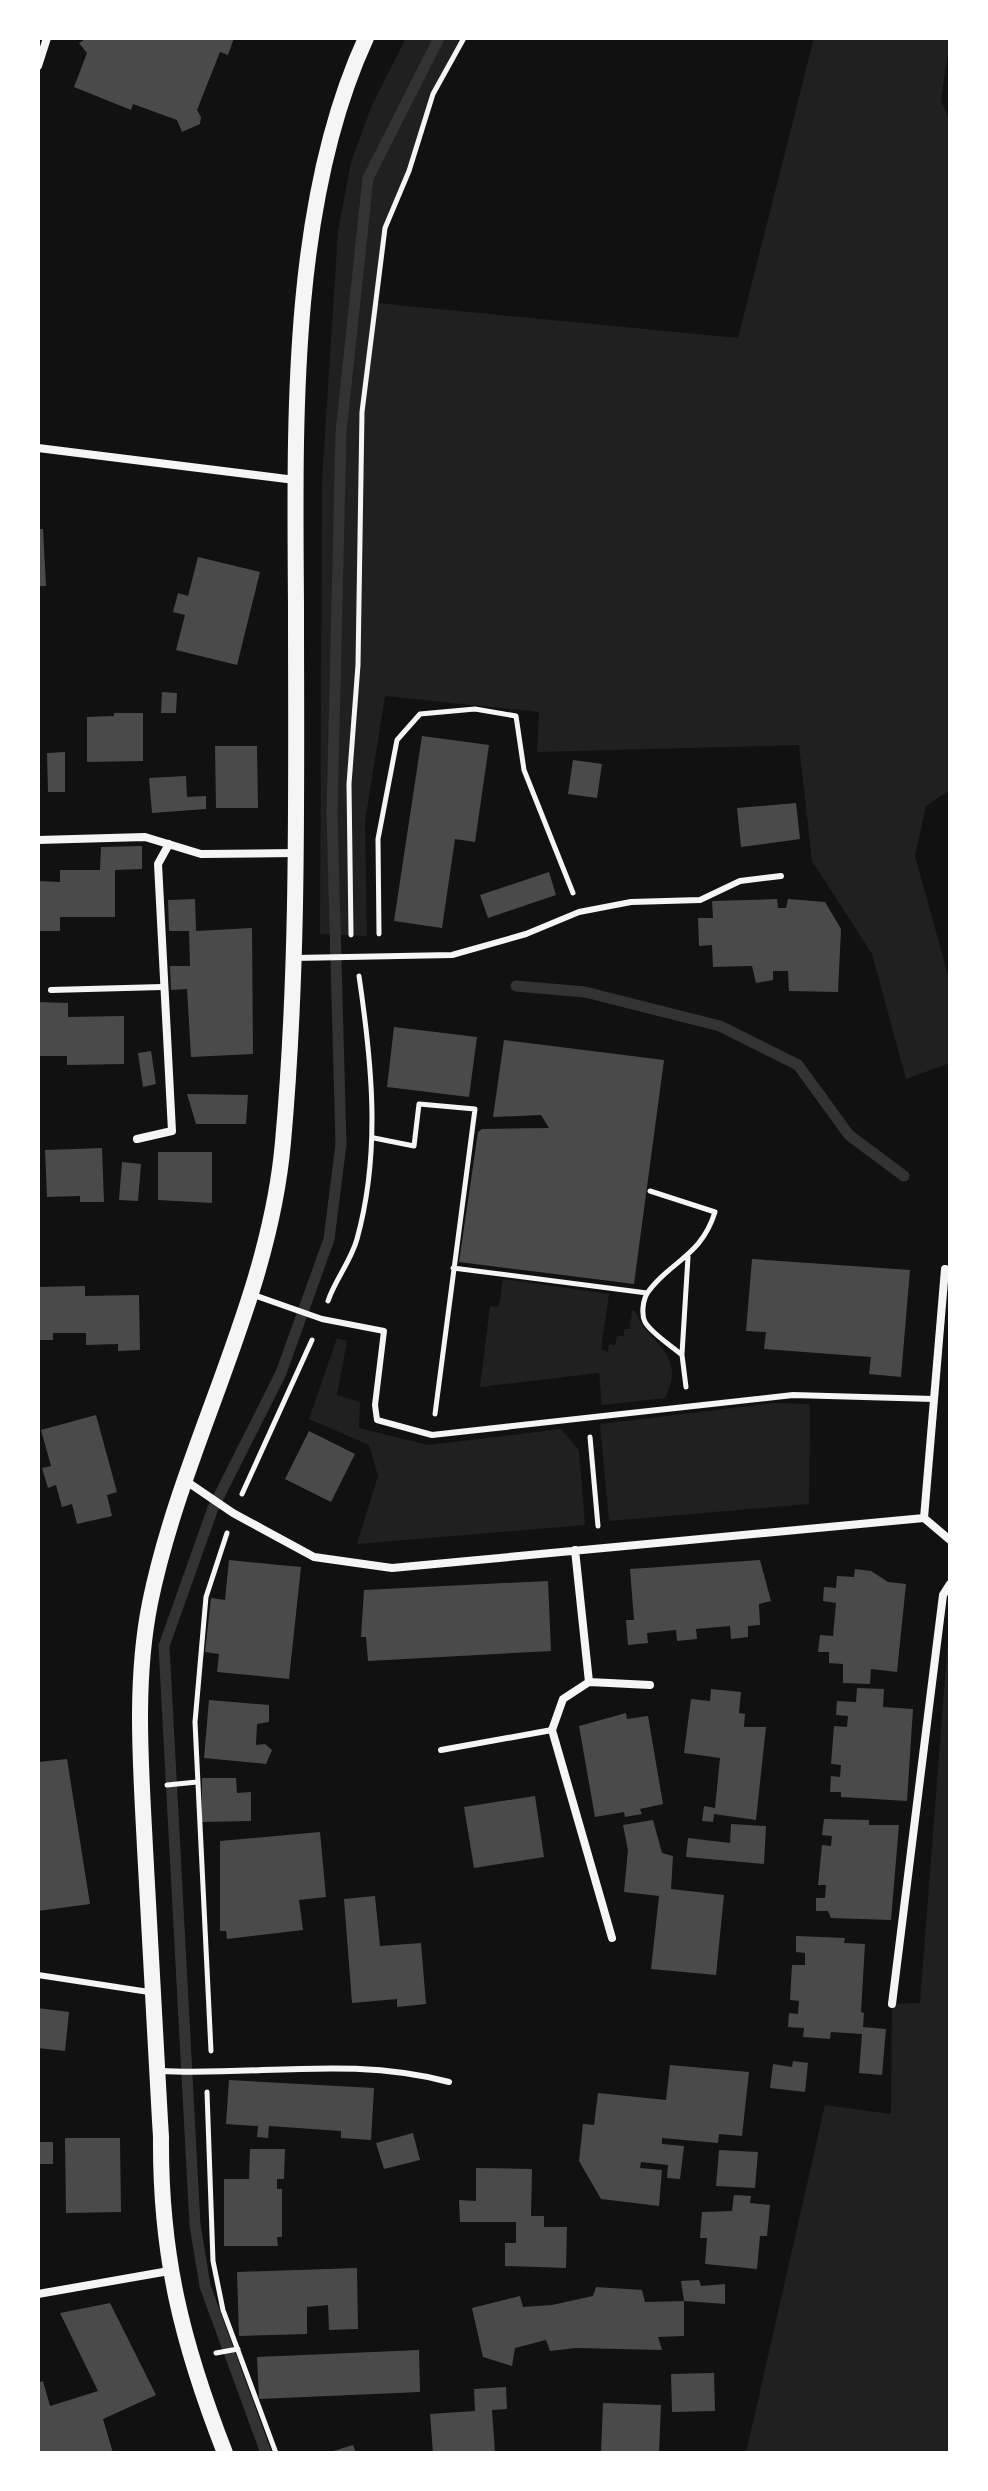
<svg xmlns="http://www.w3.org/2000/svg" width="988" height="2491" font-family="Lora,serif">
<rect width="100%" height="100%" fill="#111"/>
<!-- green -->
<path fill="#202020" d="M406,38H464L433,94L409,171L385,228L377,303L738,338L814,38H950L941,101L950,120V790L926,806L915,856L950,982V1063L906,1079L872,954L812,861L799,745L537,752L539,712L385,696L365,822L367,936L320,934L322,481L338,231L351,162L372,105Z
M503,1279L609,1294L601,1349L608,1352L609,1344L615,1345L617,1336H624V1329H630L632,1310L635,1311C651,1348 687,1352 665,1398L602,1405L599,1373L480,1387L490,1306L499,1307Z
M337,1338L347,1341L337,1395L360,1402L359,1428L428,1445L561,1429L579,1450L585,1525L357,1544L378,1476L369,1445L309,1419Z
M775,1403L810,1404L809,1504L609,1521L600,1424Z
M950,1613V2453H746L825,2105L891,2114L892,2004L920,2003Z"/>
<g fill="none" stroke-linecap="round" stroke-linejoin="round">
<!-- stream -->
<path stroke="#333" stroke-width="11" d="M516,986L585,992L720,1026L798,1065L849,1135L904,1176
M266,2453L205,2286L195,2225L164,1646L213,1508L281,1373L329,1239L341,1144L332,815L341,432L368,178L439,38"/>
</g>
<!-- building -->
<path fill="#4a4a4a" d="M87,38H234L228,55L220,52L197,110L201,117L200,124L182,132L177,120L133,104L131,110L74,87L87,53L79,43Z
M38,529H43L46,586H38Z
M198,557L260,572L237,665L176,650L185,615L173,612L178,593L188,596Z
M162,692L177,693L176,713H161Z
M114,713H143V761L87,762V717L114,716Z
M422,736L489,745L475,842L455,839L442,928L394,921Z
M215,746H257L258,808H216Z
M65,752V792H48L47,753Z
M573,760L602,764L597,798L568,794Z
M186,776L187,797L206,796V809L152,813L149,778Z
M796,803L800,839L741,847L737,808Z
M142,846V869L115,870V917H60V931H38V881L60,882V870H100L101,847Z
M549,872L556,895L488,918L480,895Z
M195,899L196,931L252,928L253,1054L191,1057L187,989L171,990L170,966H190L189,931H169L168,900Z
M777,899L778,908H786L788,899L825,902L841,929L838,992L789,991L788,971H773V980L756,983L752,966L713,967L712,945L699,946L698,918H713L712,901Z
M38,1002L68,1003V1017L124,1016V1064L67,1065V1056H38Z
M394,1027L477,1037L469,1097L387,1087Z
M504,1040L664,1060L634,1284L459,1262L478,1132L482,1129L549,1128L541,1115L493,1117Z
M151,1051L156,1084L143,1087L138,1053Z
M187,1094L248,1095L246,1124H196Z
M102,1148L104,1202H80V1196L47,1197L45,1150Z
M158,1152H212V1203L158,1200Z
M122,1162L141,1164L138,1201L119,1200Z
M752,1259L910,1270L901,1377L869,1374L871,1357L764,1349L766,1332L746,1331Z
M85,1286V1296L139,1295L140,1350L118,1351V1344L86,1345V1333H53V1340H38V1287Z
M96,1415L117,1492L107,1495L112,1516L77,1524L72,1504L62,1507L56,1485L48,1488L42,1468L51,1466L41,1430Z
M309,1431L355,1454L331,1502L285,1479Z
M229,1560L301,1567L289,1679L217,1672L219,1654L205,1652L211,1598L225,1600Z
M760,1560L771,1601L759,1604L760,1625L748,1626V1637L731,1639L730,1626L696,1629L697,1639L677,1641L676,1630L647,1633L648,1643L628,1645L626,1620H634L630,1569Z
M855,1569L871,1571L888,1582L906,1584L897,1672L871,1669L870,1684L843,1683V1664L829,1663V1652H818L820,1635L833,1636L836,1603L823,1601L824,1587L836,1588L837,1576L854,1577Z
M548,1581L551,1651L368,1661L366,1637H361L364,1590Z
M857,1688L884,1689L883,1707L913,1709L907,1801L841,1797V1792H830L831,1776L840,1777L841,1765L831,1764L834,1726L847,1727L848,1716L836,1715L837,1701L856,1702Z
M711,1689L741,1692L739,1713L745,1714L744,1727H766L756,1820L714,1814L713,1822L702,1821L704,1806L715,1808L720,1758L684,1753L691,1699L710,1701Z
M209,1700L269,1705V1722L257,1724L256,1745L265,1744L272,1750L266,1764L204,1758Z
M626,1713L627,1719L648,1716L663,1804L640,1809L642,1814L625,1817L624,1812L595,1817L579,1726Z
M67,1759L90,1904L38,1911V1762Z
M202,1778H236L237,1793L251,1792V1821L202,1822Z
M535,1796L544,1857L474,1868L464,1807Z
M824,1819L869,1820V1825H899L891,1920L831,1918L828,1911H816V1898H825L826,1885H818L822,1845L831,1846L832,1836L822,1835Z
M653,1820L662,1853L673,1856L671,1889L724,1895L716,1975L651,1969L659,1896L624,1892L628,1850L623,1825Z
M731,1824L766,1826L764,1864L686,1857L688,1838L730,1843Z
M320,1832L326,1897L299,1900L303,1930L227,1939L226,1931H220V1841Z
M375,1896L380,1946L421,1943L426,2004L397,2007V1999L352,2003L344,1899Z
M796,1936L845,1938L844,1943L865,1944L861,2012L864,2013L863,2027L886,2029L882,2075L859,2073L862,2034L831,2032L830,2039L803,2037L804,2028L788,2027L789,2013L798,2014L799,2001L790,2000L792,1965H805V1953L796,1952Z
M38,2008L69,2012L65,2051L38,2048Z
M793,2061L808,2063L805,2092L770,2088L773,2064L792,2067Z
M670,2065L749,2072L742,2136L719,2134L718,2143L662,2138V2144L684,2146L680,2179L667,2178L668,2165L641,2162L640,2168L662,2170L659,2206L601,2199L579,2161L583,2124L594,2125L598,2093L666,2100Z
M229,2080L374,2088L371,2140L341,2138V2131L269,2126L268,2138L257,2137L258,2126L226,2124Z
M413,2133L420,2160L384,2169L376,2143Z
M65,2138H120L121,2212L66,2213Z
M38,2142H53V2164H38Z
M250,2149H285L284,2179H277V2189H282V2237H277L278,2246H224V2179H249Z
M719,2150L758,2152L755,2188L716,2186Z
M476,2168L532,2169L531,2216H544V2227H567L566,2268L505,2266V2243H516V2222H460L459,2200L476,2201Z
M734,2195L751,2196L750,2203L770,2205L767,2236H760L757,2269L705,2264L707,2238H700L702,2212L732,2211Z
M357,2268L358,2329L329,2330L328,2305L307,2307V2334L239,2336L237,2272Z
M699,2280L701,2286L725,2284V2304L684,2301L681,2281Z
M596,2287L642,2290L645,2302L684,2301V2336L658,2337L662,2350L576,2348L550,2351L546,2340L515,2348L512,2366L483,2357L472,2308L520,2296L523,2307L552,2305L593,2296Z
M110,2303L156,2395L103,2419L113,2453H38V2383L43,2381L50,2406L98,2391L60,2313Z
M419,2350L420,2392L259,2399L257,2357Z
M714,2373L715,2411L672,2412L671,2374Z
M506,2387L507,2409L492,2410L495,2453H433L430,2414L475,2411L474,2389Z
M603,2403L661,2405L659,2453H601Z
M353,2445L356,2453H330V2452Z"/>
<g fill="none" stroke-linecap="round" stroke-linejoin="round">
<!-- path -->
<path stroke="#f5f5f5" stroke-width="5" d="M379,934L378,839L397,740L420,714L475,709L516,716L524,770L573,893
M351,935L349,784L358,665L362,412L385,228L409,171L433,94L464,38
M374,1138L414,1146L419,1104L475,1109L435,1414
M650,1191L715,1212C701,1257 670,1261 648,1292C643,1299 641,1314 645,1322C652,1334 672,1346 682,1355L686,1387
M453,1268L647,1293
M328,1301C335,1280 351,1261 357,1239C381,1152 372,1064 359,976
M682,1354L688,1257
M590,1437L598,1526
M242,1494L312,1340
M167,1785L197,1782
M211,2051L195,1722L206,1597L227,1533
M207,2092L213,2261L223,2310L276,2453
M216,2353L238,2349"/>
<!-- service -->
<path stroke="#f5f5f5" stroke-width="6" d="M294,958L452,955L526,934L579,912L631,902L700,900L740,881L781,876
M51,990L162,987
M251,1294L322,1319L384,1331L375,1405L377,1420L432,1435L793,1395L934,1399
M441,1750L552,1730
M38,1975L149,1992
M160,2071C259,2076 351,2056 449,2082"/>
<!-- minor -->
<path stroke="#f5f5f5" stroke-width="8" d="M38,66L47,38
M38,448L295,480
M38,840L145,837L201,854L295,853
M137,1139L172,1131L158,864L169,844
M186,1481L233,1513L314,1557L392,1568L924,1518L950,1540
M924,1518L945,1269
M575,1550L589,1682L563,1699L552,1730L612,1938
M589,1682L650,1685
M892,2004L943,1595L950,1584
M38,2294L169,2271"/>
<!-- secondary -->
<path stroke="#f5f5f5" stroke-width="16" d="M225,2453C182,2343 160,2255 161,2137C155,2041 150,1945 145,1848C141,1767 134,1683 150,1603C182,1446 269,1303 283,1142C299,964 296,785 296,607C295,426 289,205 366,38"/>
</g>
<!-- border -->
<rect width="988" height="2491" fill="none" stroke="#ffffff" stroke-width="80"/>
</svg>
